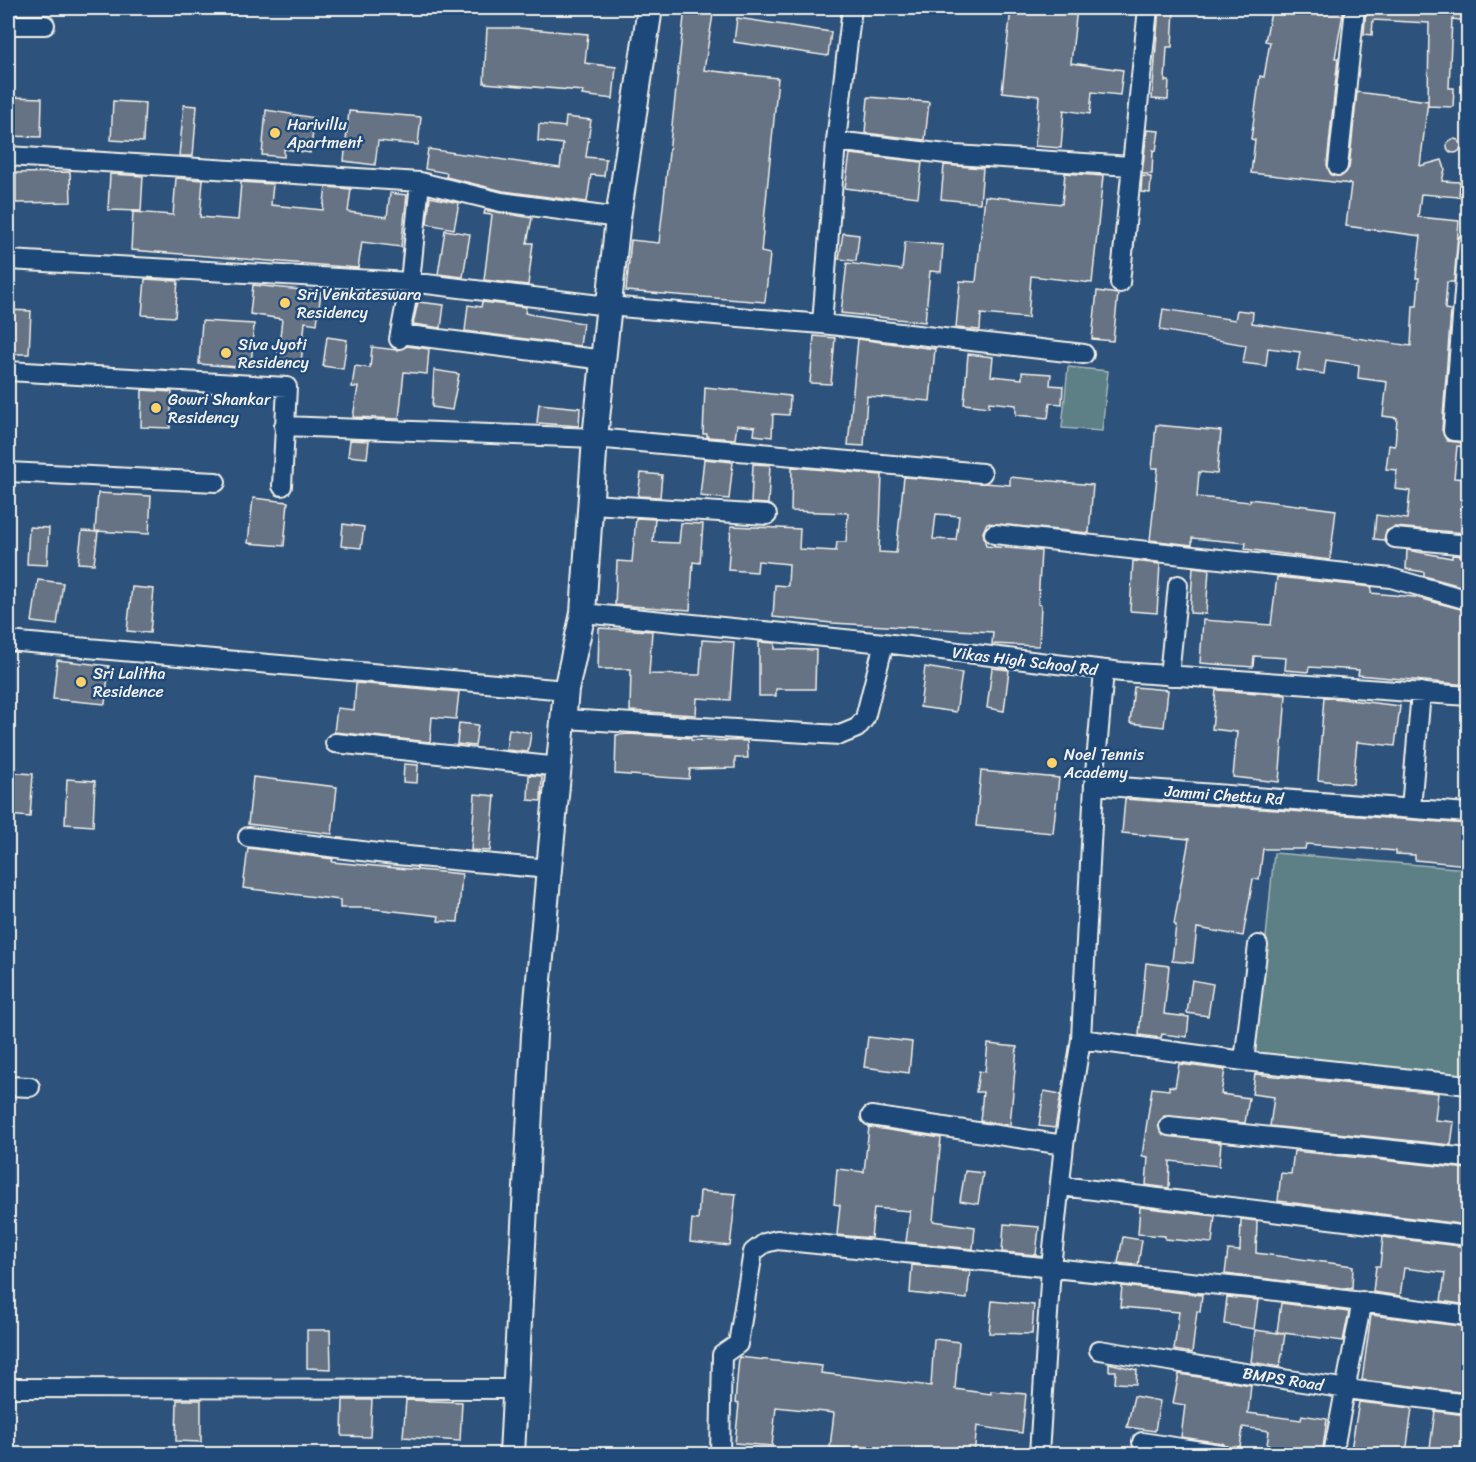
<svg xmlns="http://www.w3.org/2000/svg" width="1476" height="1462" font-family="Sriracha,sans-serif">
<rect width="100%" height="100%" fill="#2d527c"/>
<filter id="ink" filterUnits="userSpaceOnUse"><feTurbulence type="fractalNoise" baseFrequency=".0167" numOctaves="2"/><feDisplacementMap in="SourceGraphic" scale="12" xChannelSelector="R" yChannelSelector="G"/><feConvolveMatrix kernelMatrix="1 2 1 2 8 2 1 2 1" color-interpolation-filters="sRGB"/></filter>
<g filter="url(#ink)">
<!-- green -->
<path fill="#5c8086" stroke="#a8b8b7" stroke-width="1.5" d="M1068,367L1108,371L1102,431L1062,428Z
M1274,853L1468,869V1076L1255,1055Z"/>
<!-- building -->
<path fill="#667385" stroke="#f4f1e8" stroke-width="1.5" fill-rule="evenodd" d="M685,8H714L704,70L778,78L761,252L770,254L765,302L626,291L631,240L659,243Z
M1011,8H1077L1071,63L1123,70L1120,95L1092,92L1090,114L1064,110L1061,148L1035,146L1039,96L1002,92Z
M1159,8H1174L1172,47H1167L1165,81H1169L1168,100L1152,99Z
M1272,8H1344L1335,58H1338L1327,165L1331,175L1342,176L1349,168L1357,92L1428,101L1420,166L1442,160L1445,169L1442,181L1460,182L1459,197L1421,194L1418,217L1459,221L1454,282H1447L1445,309L1451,310L1442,430L1447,441L1468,443V447L1457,446L1454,478L1468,479L1465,533L1395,527L1386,531L1384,540L1374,539L1376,515L1407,519L1410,491L1395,489L1397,470L1386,469L1389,445L1395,446L1397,418L1383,416L1387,382L1358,378L1359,365L1326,360L1324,374L1297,370L1300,352L1268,348L1266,366L1243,363L1246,345L1160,330L1163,309L1235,320L1237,310L1253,312L1252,323L1411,346L1413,306H1417L1419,278H1416L1421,236L1346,226L1351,184L1251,173L1255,140L1251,139L1260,76L1264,77L1270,42L1265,41Z
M1366,8H1468V21L1452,19L1449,88H1454L1453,107L1428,106L1429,23L1373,20L1372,35L1364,34Z
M737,18L831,32L828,56L734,42Z
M487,28H518L588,34L585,63L616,67L613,99L582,95L583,91L484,83Z
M9,97L42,98L41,137L8,136Z
M868,97L929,102L925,140L865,133Z
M113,101L145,103L143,142L111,140Z
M184,105L197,106L193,156H179Z
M266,110L315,118L310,153L284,149V157L262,155Z
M349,111L421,117L418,145L378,141L375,165L344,161Z
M566,117L591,120L586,157L606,159L604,176L591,175L587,202L503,191L446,177L447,173L425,169L428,149L560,168L563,144L538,141L539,124L565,127Z
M1147,130L1159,131L1156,151L1153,150L1152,174H1142Z
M1447 146a7 7 0 1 1 14 0a7 7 0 1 1-14 0Z
M850,154L922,162L918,197L845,188Z
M944,165L983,168L980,203L941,199Z
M70,172L71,202L16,203V173Z
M1065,173L1103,176L1092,283L1031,276L1028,318L981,314L980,330L956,328L960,281L976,282L985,196L1062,204Z
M110,174L143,176L141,211L108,210Z
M1142,176L1151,177L1150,193L1141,192Z
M176,178L203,180L200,217L238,220L241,182L273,184L271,205L323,210L326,187L351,189L348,212L387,217L390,193L407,195L401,247L362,242L358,268L131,250L133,212L173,215Z
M430,197L459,203L454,229L427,224Z
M485,210L532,218L527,243H533L528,285L484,280L492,215L484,214Z
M445,230L470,234L463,277L438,274Z
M843,233L859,235L856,261L839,259Z
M905,242L943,245L941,272L930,271L925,322L841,313L847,263L902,270Z
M145,279L178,281L175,317L142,315Z
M253,285L321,292L317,324L305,322L301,365L277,363L282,319L250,314Z
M1097,291L1118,294L1113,341L1092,339Z
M418,302L444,305L441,328L413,324Z
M482,302L526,307L525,313L529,314L583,323L580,346L465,331L468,305L481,307Z
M8,310L31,311L29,354H8Z
M202,321L254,324L251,368L199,364Z
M814,336L835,338L831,384L810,383Z
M327,337L347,340L343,369L323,366Z
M858,339L935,349L930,401L867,396L864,446L848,445Z
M407,346L429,349L427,374L404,372L399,419L353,417L358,387H352L355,366L370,368L372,347L397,350Z
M968,354L993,357L991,376L1022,379V372L1051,374L1050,385L1063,386L1062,404L1050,403L1048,418L1016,415V405L989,402V407L964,404Z
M434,370L459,374L452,410L432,407Z
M705,387L790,396L789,415L773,414L772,437L754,435L755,427L737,425L735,439L707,437V434H703Z
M142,390L172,392L170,428L141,427Z
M539,404L580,408L579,426L537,423Z
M1156,425L1221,431L1217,474L1199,472L1197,497L1250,502V499L1336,510L1330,560L1245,549L1246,543L1192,538V545L1150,540L1158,468H1152Z
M350,440L369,441L367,458L348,456Z
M704,459L733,462L729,499L700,496Z
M753,464L770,465L768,504L751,503Z
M792,467L882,475L879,552L896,553L904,477L1010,485V477L1093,485L1089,533L987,523L983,532L986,546L1041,551L1038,604L1041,605L1039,646L992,644L993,632L832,623L773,617L775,585L788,586L789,564L758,561L757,572L728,570L731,526L800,529L799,549L836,551L837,542H846L848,513L791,511ZM936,514L959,516L956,540L933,539Z
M641,473L662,475L660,497L638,496Z
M98,493L151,496L149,534L95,531Z
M253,498L288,502L284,546L248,543Z
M636,518L655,519L653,542L679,543L681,523L703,524L700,563L693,562L690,610L615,605L617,561L632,562Z
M343,524L364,527L361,548L341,546Z
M29,527L49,528L47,565L27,564Z
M82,531L98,532L94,564L78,563Z
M1407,550L1452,558V555L1468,556V588L1424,576V572L1406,569Z
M1133,561L1160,564L1157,613L1130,611Z
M1193,567L1209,569L1206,614L1190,613Z
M1277,577L1372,587L1371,593L1415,597L1468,611V685L1358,675L1359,670L1309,667L1308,672L1285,670L1286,658L1254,656L1253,667L1200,663L1203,620L1271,625Z
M38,580L63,583L57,625L32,622Z
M132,587L154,589L150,633L127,631Z
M599,628L652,631L649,674L700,675L702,640L734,642L730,700L697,698L696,715L630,711L631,669H598Z
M759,642L775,643V649L816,650L815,689H776V696H759Z
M57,660L109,666L105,704L53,699Z
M925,667L962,673L956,712L920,707Z
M992,668L1009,670L1004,711L987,708Z
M356,683L459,692L456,719L432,717L430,742L334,732L337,708L354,710Z
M1134,687L1168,690L1164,727L1130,723Z
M1216,690L1286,695L1279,782L1233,777L1237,732L1212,729Z
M1324,697L1400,706L1395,746L1357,742L1353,784L1318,780Z
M459,723L478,725L475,746L457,744Z
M509,729L531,733L528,752L506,750Z
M629,734L691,738V740L747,741L748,758H735V768L690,769L689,779L615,774L616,735Z
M404,764L418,765L417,783L403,782Z
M981,771L1059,778L1053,833L976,826Z
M8,772L33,774L30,817L8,815Z
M529,775L542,776L541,801L528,800Z
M253,777L337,787L332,834L248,824Z
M67,779L95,781L93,826L65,824Z
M475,794L495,796L490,851L471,850Z
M1125,799L1468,824V865L1415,860V855L1396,854V851L1306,844L1305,849H1263L1259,880L1253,879L1243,936L1197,928L1193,963L1172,961L1176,925L1174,924L1189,839L1122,833Z
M248,848L333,859L332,862L462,874L458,922L438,921L439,916L366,908H340V900L243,888Z
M1146,963L1169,966L1164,1014L1189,1017L1187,1037L1162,1034L1161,1038L1139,1035Z
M1192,980L1213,984L1208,1016L1187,1013Z
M868,1037L912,1042L909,1073L864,1067Z
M988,1044L1017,1047L1010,1125L980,1121L983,1092H976L979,1071L985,1072Z
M1179,1064L1225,1070L1221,1094L1249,1098L1245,1123L1164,1116L1158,1125L1163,1135L1221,1143L1219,1166L1170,1161L1169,1188L1146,1185L1148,1157L1142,1156L1152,1088L1169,1090V1086L1175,1087Z
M1255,1074L1438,1093L1435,1120L1454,1122L1451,1145L1270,1126L1274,1097L1252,1094Z
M1044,1091L1061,1094L1055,1128L1039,1126Z
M869,1127L941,1138L933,1221L975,1227L973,1249L906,1242L910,1211L874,1208L871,1238L837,1235L840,1205L834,1204L837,1169L864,1172Z
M1294,1151L1468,1169V1225L1278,1201L1281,1173L1291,1174Z
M965,1171L983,1173L978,1204L960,1201Z
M700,1191L736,1194L730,1246L690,1242L692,1219L698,1220Z
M1140,1207L1215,1216L1212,1243L1165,1239V1236L1138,1234Z
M1241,1219L1257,1221L1256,1253L1353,1266L1352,1289L1225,1274L1228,1250L1240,1251Z
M1004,1224L1039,1227L1036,1255L1002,1252Z
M1123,1237L1142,1240L1138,1265L1118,1263Z
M1383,1237L1468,1247V1305L1441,1301L1445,1273L1404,1268L1400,1296L1373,1292L1376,1266H1380Z
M912,1265L970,1271L967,1299L910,1293Z
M1122,1286L1202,1295L1200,1312L1197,1311L1192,1353L1174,1350L1179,1312L1120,1307Z
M1227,1297L1258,1300L1254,1329L1224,1324Z
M992,1301L1034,1305L1032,1334L989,1333Z
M1281,1303L1349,1312L1343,1341L1277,1332Z
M1371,1315L1468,1327V1393L1362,1380Z
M307,1330H330L331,1369L307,1368Z
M1255,1330L1285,1334L1280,1367L1251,1362Z
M934,1339L959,1342L955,1389L991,1394V1391L1026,1394L1022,1433L977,1426L974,1455H934L857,1446L856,1450L830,1447L834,1413L776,1407L772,1446L735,1443L739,1404L735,1403L739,1357L822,1366L821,1373L931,1386Z
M1109,1363L1137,1370L1136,1384L1115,1383L1116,1371H1109Z
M1179,1374L1251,1385L1248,1413L1301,1420L1302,1415L1327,1419L1322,1455L1267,1445L1269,1431L1243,1427L1240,1447L1233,1446L1232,1455L1227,1446L1222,1443L1181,1437L1185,1405L1173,1403Z
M1134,1396L1160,1401L1155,1431L1127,1427Z
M177,1400H201V1442L176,1441Z
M343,1400H372L370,1437L342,1436Z
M406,1400L462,1402L460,1441L403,1437Z
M1359,1402L1412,1408L1406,1454L1374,1449L1373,1455H1350Z
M1435,1411L1465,1415L1459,1455H1429Z"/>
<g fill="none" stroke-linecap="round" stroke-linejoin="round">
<defs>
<path id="street" d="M8,25H45
M836,141L955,155L1131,166
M8,156L420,182L501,202L618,218
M1338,166L1355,8
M1468,242L1453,431L1468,432
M8,260L410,282L608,306L822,324L1084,354
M1120,283L1148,8
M822,324L836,141L852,8
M400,334L604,360
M399,339L410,282L420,182
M8,371L287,387L282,486
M284,426L595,438L982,473
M8,472L216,482
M592,504L767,515
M994,534L1391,578L1468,600
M1395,538L1468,545
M583,613L884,643L1122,672L1468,696
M8,641L566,690
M1104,671L1094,785L1468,813
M1169,676L1178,585
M565,719L840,735L857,728L865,718L884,643
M335,743L560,767
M1411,808L1421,692
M248,837L386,854L549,869
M1081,1039L1244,1061L1468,1085
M1244,1061L1258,945
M8,1086L30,1087
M871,1116L1064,1145L1051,1267L1039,1454
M1169,1126L1468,1158
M1064,1145L1081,1039L1094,785
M1061,1186L1468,1236
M1099,1350L1347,1389L1468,1404
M8,1388L514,1389
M1142,1442L1220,1454
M720,1454L722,1355L738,1344L753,1252L765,1243L777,1240L1269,1290L1468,1316
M1333,1454L1362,1301"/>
<path id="secondary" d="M512,1454L534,1035L549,869L566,690L583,613L595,438L618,218L650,8"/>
</defs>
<!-- street casing -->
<use href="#street" stroke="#f4f1e8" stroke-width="22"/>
<!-- secondary casing -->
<use href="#secondary" stroke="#f4f1e8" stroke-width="28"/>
<!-- street -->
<use href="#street" stroke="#1f4a7a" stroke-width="18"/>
<!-- secondary -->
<use href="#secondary" stroke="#1f4a7a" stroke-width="24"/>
</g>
</g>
<!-- markers -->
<g fill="#ffd166" stroke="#1f4a7a" stroke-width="2">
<circle cx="275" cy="133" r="6"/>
<circle cx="285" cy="303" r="6"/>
<circle cx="226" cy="353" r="6"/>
<circle cx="156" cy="408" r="6"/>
<circle cx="81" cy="682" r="6"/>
<circle cx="1052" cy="763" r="6"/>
</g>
<g text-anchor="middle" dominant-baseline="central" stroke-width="5" stroke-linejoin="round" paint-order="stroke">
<!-- poi labels -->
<g font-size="16" fill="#f4f1e8" stroke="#1f4a7a" text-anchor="start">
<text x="287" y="124">Harivillu<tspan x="287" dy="18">Apartment</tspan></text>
<text x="297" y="294">Sri Venkateswara<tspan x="297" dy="18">Residency</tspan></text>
<text x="238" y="344">Siva Jyoti<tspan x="238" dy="18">Residency</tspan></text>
<text x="168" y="399">Gowri Shankar<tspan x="168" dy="18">Residency</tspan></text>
<text x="93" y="673">Sri Lalitha<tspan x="93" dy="18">Residence</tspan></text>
<text x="1064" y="754">Noel Tennis<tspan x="1064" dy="18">Academy</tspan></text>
</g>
<!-- street labels -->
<g font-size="16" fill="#f4f1e8" stroke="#1f4a7a">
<text transform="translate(1025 661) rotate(7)">Vikas High School Rd</text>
<text transform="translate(1224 795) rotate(4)">Jammi Chettu Rd</text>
<text transform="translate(1283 1379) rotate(9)">BMPS Road</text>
</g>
</g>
<!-- margin -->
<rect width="1476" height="1462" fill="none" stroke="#1f4a7a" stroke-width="30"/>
<rect x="15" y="15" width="1446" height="1432" fill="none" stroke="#f4f1e8" stroke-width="2" filter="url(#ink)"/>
</svg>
